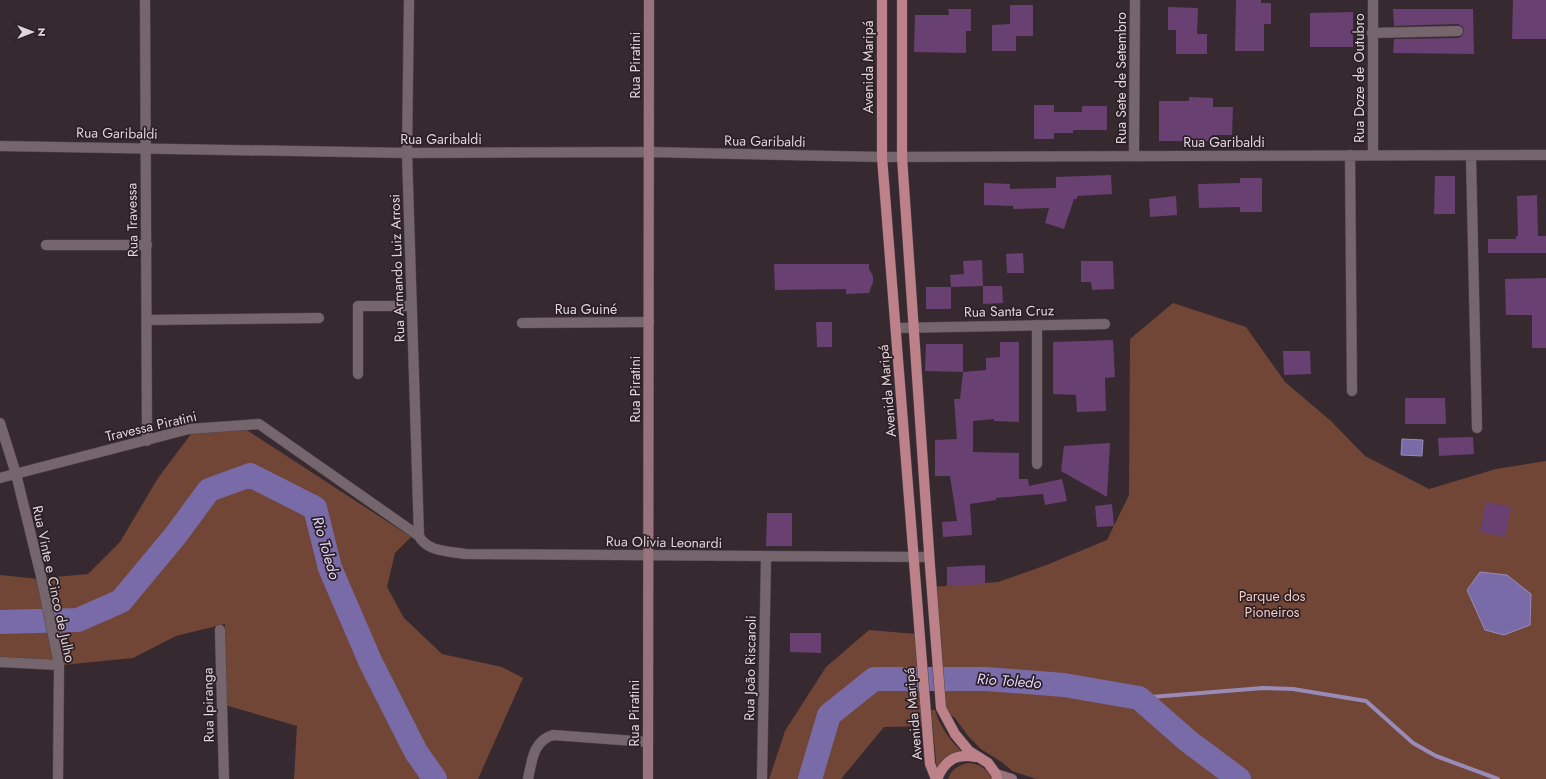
<svg xmlns="http://www.w3.org/2000/svg" width="1546" height="779" font-family="Jost,sans-serif">
<rect width="100%" height="100%" fill="#372930"/>
<!-- green -->
<path fill="#714637" d="M1173,303L1246,327L1285,382L1331,421L1365,456L1429,489L1496,469L1546,461V779H1036L1012,771L1003,763L981,749L968,736L955,718L941,708L931,587L998,582L1049,564L1107,540L1129,495L1130,339Z
M242,427L411,537L395,553L387,587L404,618L442,654L502,667L523,678L478,779H294L297,726L225,705V624L176,636L133,658L63,665L45,578L88,574L120,542L158,478L191,434Z
M0,575L39,579L54,663L0,659Z
M869,630L916,634L924,726L884,727L841,779H769L785,731L826,667Z
M931,710H935C940,727 949,739 962,752L937,771Z
M969,763C980,764 987,769 992,779H948C952,769 958,765 969,763Z"/>
<!-- water -->
<path fill="#796ba7" stroke="#988bb7" d="M1402,439L1423,440L1422,456L1401,455Z
M1480,572L1507,575L1531,594L1530,625L1504,635L1485,630L1467,590Z"/>
<g fill="none" stroke-linecap="round" stroke-linejoin="round">
<!-- stream -->
<path stroke="#988bb7" stroke-width="4" d="M1139,698L1263,688L1293,689L1366,701L1413,743L1436,756L1498,779"/>
<!-- river -->
<path stroke="#796ba7" stroke-width="24" d="M0,622L78,620L121,601L175,536L209,490L250,475L315,508L330,568L370,661L416,752L435,779
M810,779L829,715L874,679H986L1064,685L1139,698L1188,741L1239,779"/>
</g>
<!-- building -->
<path fill="#684071" d="M1236,0H1261V3H1271V24H1264V51H1235Z
M1513,0H1546V39H1512Z
M1010,5H1033V36H1016V51H992V25L1010,24Z
M1168,7L1198,8L1197,34H1207V54H1176V30H1168Z
M948,9H971V31H966V53L914,52L915,15H949Z
M1393,9H1473L1474,54L1393,53L1394,39L1458,38L1462,36L1464,31L1463,27L1458,24L1394,26Z
M1353,12V47H1310V13Z
M1189,97L1213,98V107H1233L1232,135H1212V141H1159V101H1189Z
M1034,105H1054V112H1082V106H1107V130H1073V133H1054V139H1034Z
M1111,175L1112,194L1077,196V199H1074L1064,229L1045,223L1049,208L1013,209V206L984,205V183L1010,184V189L1056,188V177Z
M1435,176H1455V214H1434Z
M1240,178H1262V212H1240V207L1199,208L1198,184L1240,183Z
M1537,195L1538,236H1546V253H1488V239H1516V236H1518L1517,196Z
M1176,196L1177,215L1150,217L1149,199Z
M1023,253L1024,273H1007L1006,254Z
M982,260L983,286L951,287L950,275L964,274L963,261Z
M1081,261H1113L1114,289L1092,290L1091,282H1081Z
M774,264H869V269L873,276V282L869,293L846,294V289L775,290Z
M1546,278V348H1532V315H1506L1505,279Z
M983,286H1002L1003,303L983,304Z
M926,287H951V309H926Z
M816,322H832V347H817Z
M1113,340L1115,377L1105,378L1106,411L1077,412L1076,395L1053,394V342Z
M1000,342H1019V422L994,421V419L973,421V452L1019,453V479H1028L1029,486L1062,479L1067,501L1045,505L1043,494L996,498V500L970,504L972,535L943,537L942,522L957,521L950,476H935V440L957,439L954,399H960L963,372L986,370V358L1000,357Z
M926,344H963V372L925,371Z
M1283,351H1310L1311,374L1284,375Z
M1405,398H1445L1446,424H1405Z
M1473,437L1474,454L1439,456L1438,438Z
M1110,443L1107,497L1061,471L1064,446Z
M1486,502L1511,507L1505,537L1480,532Z
M1112,504L1114,526L1097,527L1095,506Z
M767,513H792V546H766Z
M985,565V584L947,586V567Z
M790,633H821V653L790,652Z"/>
<g fill="none" stroke-linecap="round" stroke-linejoin="round">
<defs>
<path id="street" d="M145,0L147,441
M409,0L407,153L419,536C427,552 449,551 465,554L929,557
M1373,0V155
M1372,33L1458,31
M0,146L407,153L649,152L882,157L1546,155
M1350,155L1352,391
M1134,156L1135,0
M1471,156L1477,428
M46,245H147
M147,320L319,318
M522,323L649,322
M896,328L1105,324
M358,374V306H412
M0,423L16,474L41,576L59,665L58,779
M1037,464V325
M0,478L189,429L259,424L419,536
M220,630L224,779
M0,662L59,665
M528,779C532,761 533,741 553,735L648,742
M762,779L766,557"/>
<path id="secondary" d="M996,774L1012,779
M648,779L649,0"/>
<path id="primary" d="M882,0V157L930,764L936,779
M902,0V157L930,566L941,708L955,734L969,751L988,763L996,774L997,779
M937,779C945,760 956,753 976,757"/>
</defs>
<!-- street casing -->
<use href="#street" stroke="#50454b" stroke-width="11"/>
<!-- secondary casing -->
<use href="#secondary" stroke="#50454b" stroke-width="11"/>
<!-- primary casing -->
<use href="#primary" stroke="#50454b" stroke-width="11"/>
<!-- street -->
<use href="#street" stroke="#75656c" stroke-width="10"/>
<!-- secondary -->
<use href="#secondary" stroke="#99737b" stroke-width="10"/>
<!-- primary -->
<use href="#primary" stroke="#bd8289" stroke-width="10"/>
</g>
<g text-anchor="middle" dominant-baseline="central" stroke-width="3.5" stroke-linejoin="round" paint-order="stroke">
<!-- street labels -->
<g font-size="14" fill="#dfd6db" stroke="#2d1f26">
<text transform="translate(635 65) rotate(-90)">Rua Piratini</text>
<text transform="translate(868 67) rotate(-90)">Avenida Maripá</text>
<text transform="translate(1121 78) rotate(-90)">Rua Sete de Setembro</text>
<text transform="translate(1359 78) rotate(-90)">Rua Doze de Outubro</text>
<text transform="translate(117 133) rotate(1)">Rua Garibaldi</text>
<text x="441" y="139">Rua Garibaldi</text>
<text transform="translate(765 141) rotate(1)">Rua Garibaldi</text>
<text x="1224" y="142">Rua Garibaldi</text>
<text transform="translate(132 220) rotate(-91)">Rua Travessa</text>
<text transform="translate(397 268) rotate(-92)">Rua Armando Luiz Arrosi</text>
<text x="586" y="309">Rua Guiné</text>
<text transform="translate(1009 311) rotate(-1)">Rua Santa Cruz</text>
<text transform="translate(635 389) rotate(-90)">Rua Piratini</text>
<text transform="translate(887 391) rotate(-95)">Avenida Maripá</text>
<text transform="translate(151 426) rotate(-13)">Travessa Piratini</text>
<text transform="translate(664 542) rotate(1)">Rua Olivia Leonardi</text>
<text transform="translate(54 584) rotate(78)">Rua Vinte e Cinco de Julho</text>
<text transform="translate(750 668) rotate(-89)">Rua João Riscaroli</text>
<text transform="translate(208 705) rotate(-91)">Rua Ipiranga</text>
<text transform="translate(634 713) rotate(-90)">Rua Piratini</text>
<text transform="translate(913 714) rotate(-95)">Avenida Maripá</text>
</g>
<!-- park labels -->
<g font-size="14" fill="#f2cbbd" stroke="#2d1f26">
<text x="1272" y="596">Parque dos<tspan x="1272" dy="16">Pioneiros</tspan></text>
</g>
<!-- water labels -->
<g font-size="15" font-style="italic" fill="#dfd8fc" stroke="#2d1f26">
<text transform="translate(326 548) rotate(74)">Rio Toledo</text>
<text transform="translate(1009 681) rotate(4)">Rio Toledo</text>
</g>
</g>
<!-- north arrow -->
<g transform="translate(32 32) rotate(90)" stroke="#2d1f26" stroke-width="3" paint-order="stroke">
<path d="M0-3L7 15L0 10L-7 15Z" fill="#dfd6db"/>
<text y="-6" font-size="11" font-weight="bold" text-anchor="middle" fill="#dfd6db">N</text>
</g>
</svg>
